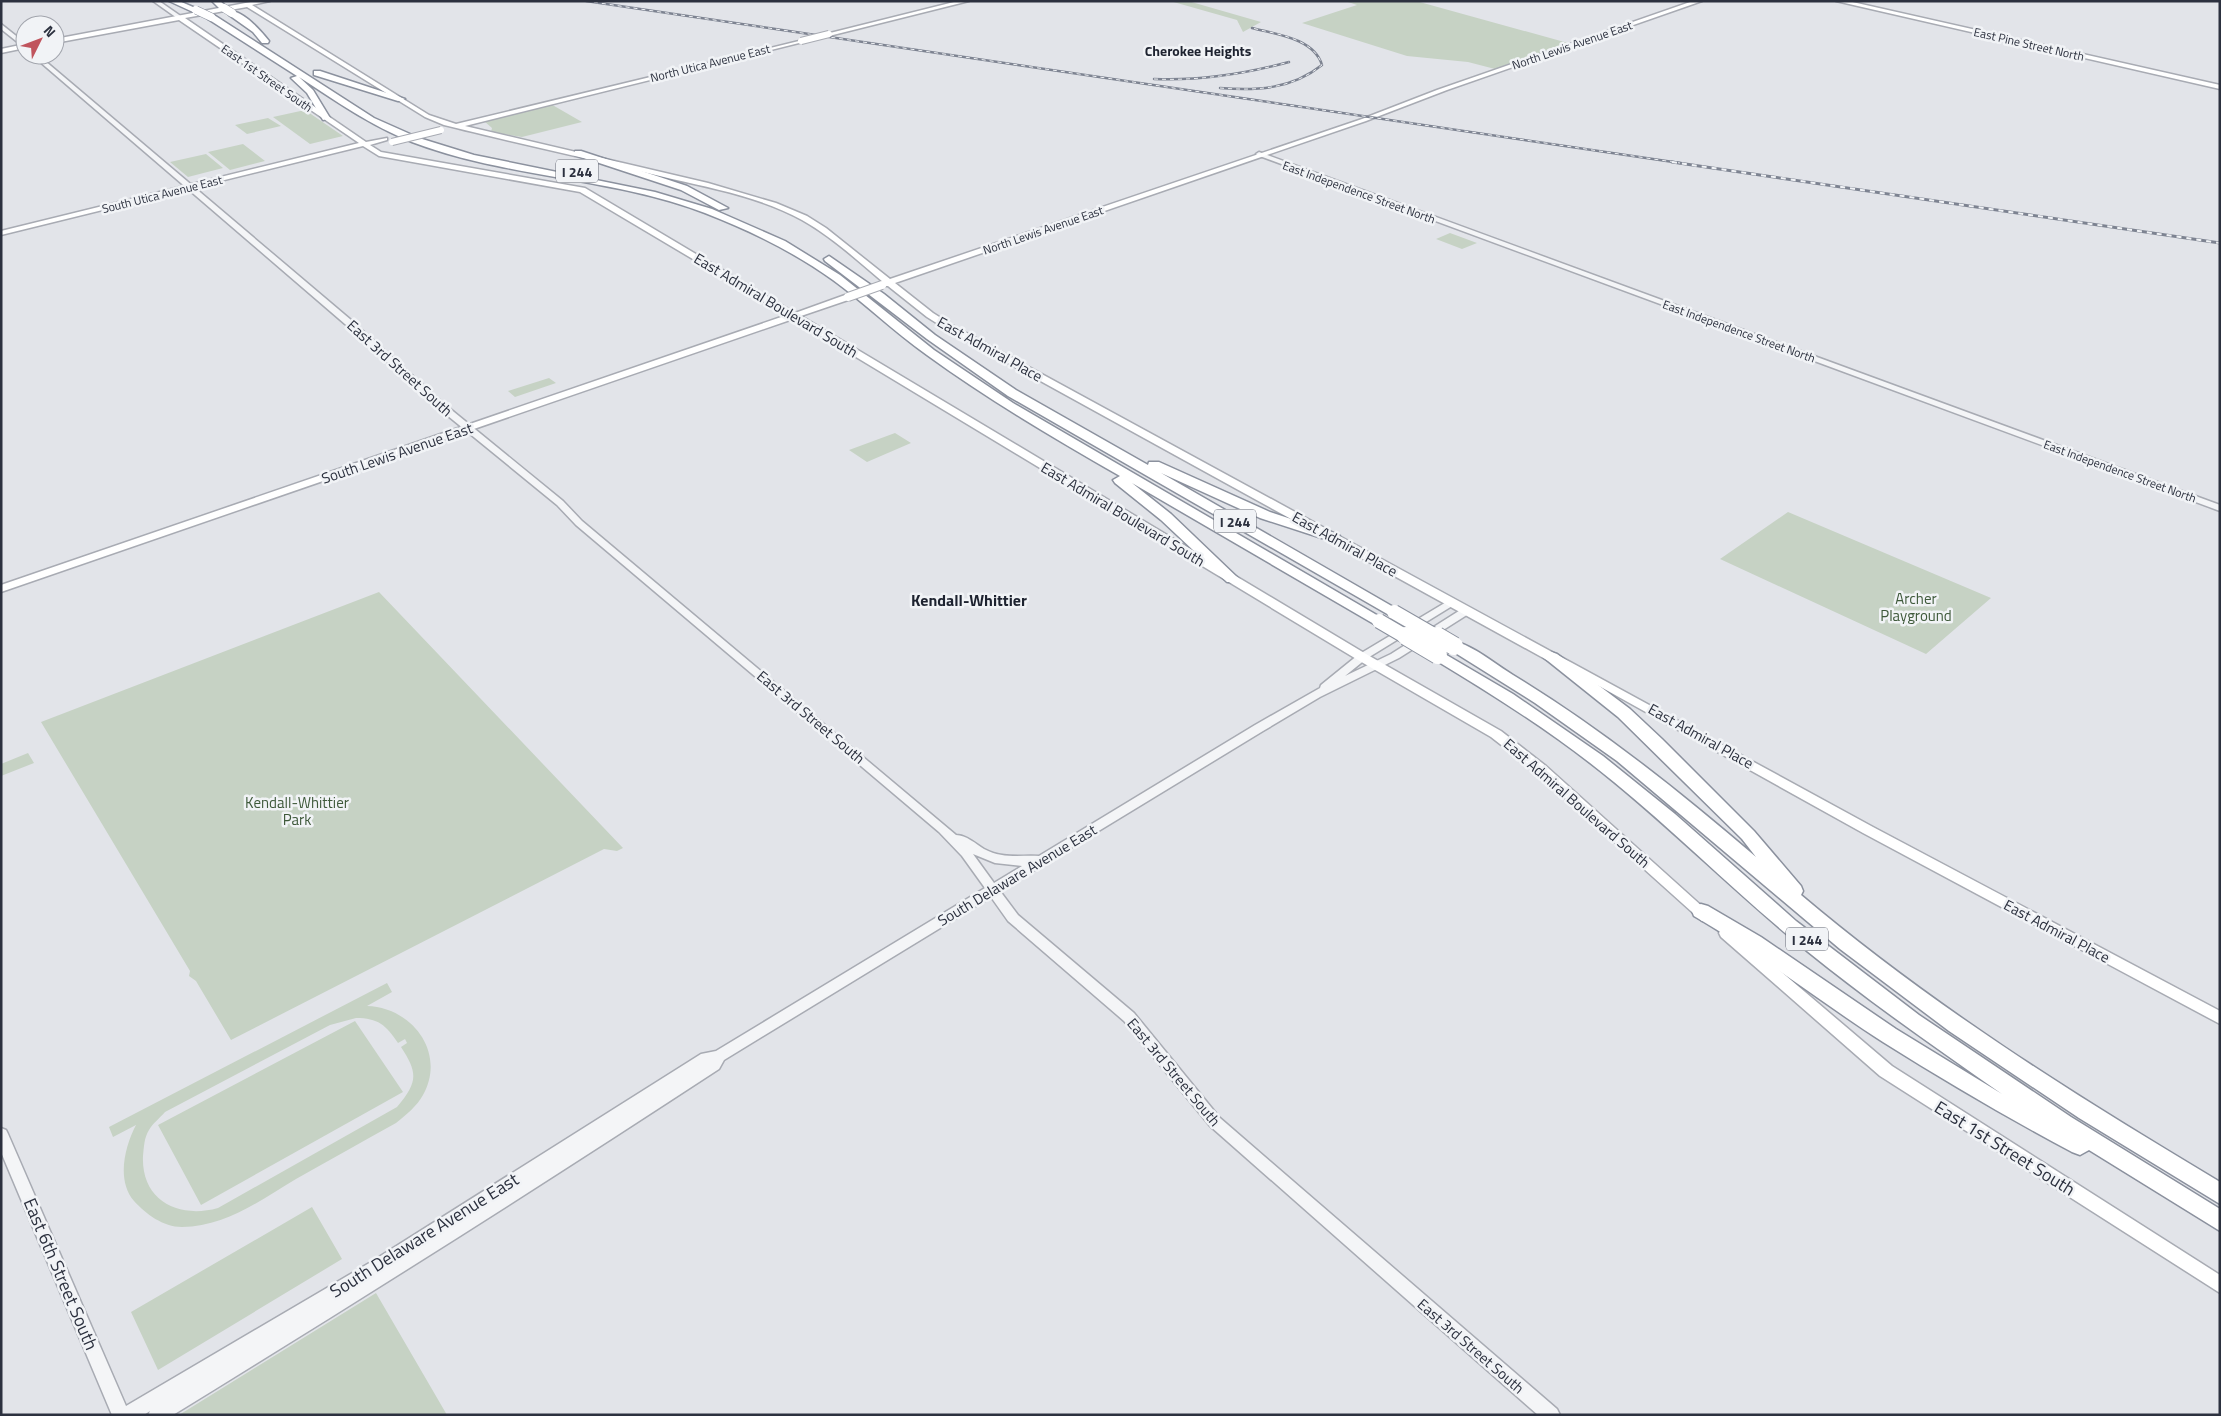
<svg xmlns="http://www.w3.org/2000/svg" width="2221" height="1416" font-family="'Titillium Web',sans-serif">
<rect width="100%" height="100%" fill="#e2e4e9"/>
<!-- green -->
<path fill="#c6d2c4" fill-rule="evenodd" d="M1170,1H1188L1261,22L1243,32L1237,20Z
M1345,1H1416L1568,43L1495,69L1468,62L1407,56L1302,23L1357,5Z
M549,103L582,122L522,137L491,132L492,128L484,121Z
M305,110L343,136L310,144L273,117Z
M268,118L281,126L247,134L235,125Z
M243,144L265,161L230,170L208,152Z
M206,154L223,168L188,177L170,162Z
M1450,233L1477,243L1462,249L1436,239Z
M549,378L556,383L515,397L508,391Z
M895,433L911,443L867,462L849,450Z
M1788,512L1991,598L1926,654L1720,559Z
M379,592L623,848L617,851L604,849L231,1040L196,981L189,976L190,971L41,722Z
M28,753L34,763L1,776V764Z
M387,983L392,992L367,1006C411,1007 447,1052 423,1095C417,1106 406,1115 396,1123C363,1141 330,1160 296,1179C261,1200 225,1227 182,1227C163,1227 146,1214 134,1201C116,1180 125,1146 136,1125L113,1137L109,1127ZM356,1018C378,1018 386,1025 398,1043L405,1039L407,1043L401,1047C418,1073 418,1082 397,1107L218,1208C179,1219 141,1201 143,1156C144,1147 144,1138 149,1130C153,1123 160,1118 165,1112L330,1025Z
M355,1021L403,1092L201,1205L158,1125Z
M312,1207L342,1259L158,1370L131,1312Z
M376,1293L447,1415H179Z"/>
<g fill="none" stroke-linecap="round" stroke-linejoin="round">
<defs>
<path id="tertiary" d="M153,1H159L182,17L177,18Z
M1,24L25,43V48L1,29Z
M32,55H38L351,320L443,403L563,501L582,521L956,835C966,835 976,844 984,849C1003,859 1019,855 1039,856L1255,725L1320,688L1321,685L1358,655L1448,601H1456L1457,603L1366,659L1345,676L1391,654L1462,609H1470L1471,611L1470,613L1399,658L1320,697L1263,731L1000,891L1018,915L1134,1013L1220,1118L1557,1409L1560,1415H1538L1210,1126L1124,1021L1008,921L991,897L724,1060L719,1069C539,1187 357,1302 173,1415H148L150,1411L144,1415H112L1,1152V1128L6,1130L8,1134L126,1406L371,1262L701,1054L716,1051L985,888L962,856L939,832L576,525L557,505L437,407L345,324ZM973,854L995,863L1022,866L994,883Z
M1259,152L2220,505V511L1257,155L1256,154Z"/>
<path id="secondary" d="M256,1H270L252,5L429,115L456,124L803,40V42L465,126L708,183L776,203L807,216L826,228L890,279L1362,119L1437,90L1693,1H1702L1447,90L1366,121L895,283L933,313L952,325L1873,827L2220,1011V1024L1863,833L1599,686L1547,660L946,329L927,317L888,286H882L881,284L883,282C857,260 832,237 802,220C762,198 716,189 672,179C596,160 520,144 444,125L425,117L247,7L185,18L366,142L387,138V140L370,145L381,152L585,188L795,313L845,295H851V299L801,316L1366,654L1501,731L1546,766L1714,917L1712,921H1702L1536,772L1491,737L1358,660L793,319L1,592V585L787,315L580,192L379,156L363,146L1,235V231L359,143L179,20L55,43V39Z
M958,1H969L829,36L826,34Z
M1836,1H1848L2220,85V89Z
M25,44V48L1,53V49Z
M1726,928L1731,929L1892,1066L2220,1275V1293L1880,1076L1721,937L1719,933L1721,929Z"/>
<path id="motorway" d="M169,1H179L200,10L193,12Z
M212,1H220L228,8L221,10Z
M229,11C243,10 261,31 269,41L268,43H262L253,32L229,15Z
M208,15H214L374,118L419,138L474,155L655,192L712,209L785,241L840,275L934,350L1013,403L1387,621L1379,626L1374,624L1132,483L1171,514L1239,579L1237,582H1227L1161,520L1115,483L1113,480L1120,476C1054,438 989,400 927,355C894,332 865,303 833,280C794,252 749,230 705,213C611,177 506,178 412,142C371,126 336,101 299,77L313,90L330,118L323,120L307,93L291,78L297,76L208,19Z
M314,71H320L405,99L398,101L314,75Z
M575,151H581L687,186L728,208L719,210L681,190L575,155Z
M829,256L884,294L935,335L1016,390L1148,465L1149,462H1159L1270,512L1339,535L1341,538L1339,541L1334,542L1260,518L1161,473L1402,612L1399,615H1389L1008,396L927,339L825,261L824,259Z
M1454,641C1474,646 1495,664 1513,675C1600,728 1679,791 1756,857L1742,839L1618,717L1543,657L1551,652L1557,654L1630,709L1662,739L1754,831L1801,886L1803,891L1801,895C1931,1005 2074,1095 2220,1182V1204L2079,1118L1949,1031L1840,949L1617,761L1535,703L1449,649L1446,646L1449,643Z
M1438,650L1513,694L1603,756L1675,814L1796,921L1919,1015L2071,1117L2220,1209V1231L2089,1150L2080,1155L2072,1152C2008,1118 1945,1081 1883,1042C1819,1001 1760,954 1694,916L1692,911L1694,906L1701,904L1708,906L1761,937L1896,1029L2002,1094C1936,1048 1870,1002 1807,951C1740,897 1680,836 1614,782C1557,735 1495,696 1432,658L1430,655Z"/>
</defs>
<!-- tertiary casing -->
<use href="#tertiary" stroke="#a8abb3" stroke-width="3"/>
<!-- secondary casing -->
<use href="#secondary" stroke="#a8abb3" stroke-width="3"/>
<!-- motorway casing -->
<use href="#motorway" stroke="#8b919e" stroke-width="3"/>
<!-- tertiary -->
<use href="#tertiary" fill="#f4f5f7" fill-rule="evenodd"/>
<!-- secondary -->
<use href="#secondary" fill="#fff" fill-rule="evenodd"/>
<!-- motorway -->
<use href="#motorway" fill="#fff" fill-rule="evenodd"/>
<defs>
<path id="rail-far1" d="M586,1L1680,163
M1154,79C1200,81 1244,74 1289,62
M1220,88C1257,91 1292,89 1322,65C1314,38 1275,34 1252,28"/>
<path id="rail" d="M1672,162L2220,243"/>
</defs>
<!-- rail-far1 casing -->
<use href="#rail-far1" stroke="#7d8391" stroke-width="2.5"/>
<!-- rail casing -->
<use href="#rail" stroke="#7d8391" stroke-width="3"/>
<!-- rail-far1 -->
<use href="#rail-far1" stroke="#f1f3f6" stroke-width="1" stroke-dasharray="4" stroke-linecap="butt"/>
<!-- rail -->
<use href="#rail" stroke="#f1f3f6" stroke-width="2" stroke-dasharray="5" stroke-linecap="butt"/>
<defs>
<path id="secondary-bridge-far1" d="M801,41L829,34
M392,142L441,130"/>
<path id="secondary-bridge" d="M848,297L882,285"/>
<path id="motorway-bridge-far2" d="M224,8L232,13
M196,10L211,17"/>
<path id="motorway-bridge-far1" d="M1394,612L1439,638
M1379,621L1408,638"/>
<path id="motorway-bridge" d="M1406,636L1438,655
M1437,636L1454,646"/>
</defs>
<!-- secondary-bridge-far1 casing -->
<use href="#secondary-bridge-far1" stroke="#a8abb3" stroke-width="8" stroke-linecap="butt"/>
<!-- secondary-bridge casing -->
<use href="#secondary-bridge" stroke="#a8abb3" stroke-width="10" stroke-linecap="butt"/>
<!-- motorway-bridge-far2 casing -->
<use href="#motorway-bridge-far2" stroke="#8b919e" stroke-width="9" stroke-linecap="butt"/>
<!-- motorway-bridge-far1 casing -->
<use href="#motorway-bridge-far1" stroke="#8b919e" stroke-width="16" stroke-linecap="butt"/>
<!-- motorway-bridge casing -->
<use href="#motorway-bridge" stroke="#8b919e" stroke-width="20" stroke-linecap="butt"/>
<!-- secondary-bridge-far1 -->
<use href="#secondary-bridge-far1" stroke="#fff" stroke-width="6"/>
<!-- secondary-bridge -->
<use href="#secondary-bridge" stroke="#fff" stroke-width="8"/>
<!-- motorway-bridge-far2 -->
<use href="#motorway-bridge-far2" stroke="#fff" stroke-width="8"/>
<!-- motorway-bridge-far1 -->
<use href="#motorway-bridge-far1" stroke="#fff" stroke-width="14"/>
<!-- motorway-bridge -->
<use href="#motorway-bridge" stroke="#fff" stroke-width="18"/>
</g>
<g text-anchor="middle" dominant-baseline="central" stroke-width="5" stroke-linejoin="round" paint-order="stroke">
<!-- far-street labels -->
<g font-size="12" fill="#2c313f" stroke="#f1f3f6">
<text transform="translate(2029 44) rotate(13)">East Pine Street North</text>
<text transform="translate(1572 45) rotate(-19)">North Lewis Avenue East</text>
<text transform="translate(710 63) rotate(-14)">North Utica Avenue East</text>
<text transform="translate(267 78) rotate(35)">East 1st Street South</text>
<text transform="translate(1359 192) rotate(20)">East Independence Street North</text>
<text transform="translate(162 194) rotate(-14)">South Utica Avenue East</text>
<text transform="translate(1043 230) rotate(-19)">North Lewis Avenue East</text>
<text transform="translate(1739 331) rotate(20)">East Independence Street North</text>
<text transform="translate(2120 471) rotate(20)">East Independence Street North</text>
</g>
<!-- far-neighbourhood labels -->
<g font-size="14" font-weight="bold" fill="#1e2330" stroke="#f1f3f6">
<text x="1198" y="50">Cherokee Heights</text>
</g>
<!-- shield labels -->
<g fill="#f1f3f6" stroke="#676b76" stroke-width="1">
<rect x="556" y="159.5" width="42" height="23" rx="4"/>
<rect x="1214" y="509.5" width="42" height="23" rx="4"/>
<rect x="1786" y="927.5" width="42" height="23" rx="4"/>
</g>
<g font-size="14" font-weight="bold" fill="#2c313f">
<text x="577" y="171">I 244</text>
<text x="1235" y="521">I 244</text>
<text x="1807" y="939">I 244</text>
</g>
<!-- street labels -->
<g font-size="15" fill="#2c313f" stroke="#f1f3f6">
<text transform="translate(776 305) rotate(31)">East Admiral Boulevard South</text>
<text transform="translate(990 349) rotate(29)">East Admiral Place</text>
<text transform="translate(400 368) rotate(42)">East 3rd Street South</text>
<text transform="translate(397 453) rotate(-19)">South Lewis Avenue East</text>
<text transform="translate(1123 514) rotate(31)">East Admiral Boulevard South</text>
<text transform="translate(1345 544) rotate(29)">East Admiral Place</text>
<text transform="translate(811 717) rotate(40)">East 3rd Street South</text>
<text transform="translate(1701 736) rotate(29)">East Admiral Place</text>
<text transform="translate(1577 803) rotate(41)">East Admiral Boulevard South</text>
<text transform="translate(1017 875) rotate(-31)">South Delaware Avenue East</text>
<text transform="translate(2057 931) rotate(28)">East Admiral Place</text>
<text transform="translate(1174 1072) rotate(50)">East 3rd Street South</text>
<text transform="translate(1471 1346) rotate(41)">East 3rd Street South</text>
</g>
<!-- park labels -->
<g font-size="15" fill="#3e593a" stroke="#f1f3f6">
<text x="1916" y="598">Archer<tspan x="1916" dy="17">Playground</tspan></text>
<text x="297" y="802">Kendall-Whittier<tspan x="297" dy="17">Park</tspan></text>
</g>
<!-- neighbourhood labels -->
<g font-size="16" font-weight="bold" fill="#1e2330" stroke="#f1f3f6">
<text x="969" y="600">Kendall-Whittier</text>
</g>
<!-- near-street labels -->
<g font-size="18" fill="#2c313f" stroke="#f1f3f6">
<text transform="translate(2005 1148) rotate(32)">East 1st Street South</text>
<text transform="translate(424 1235) rotate(-32)">South Delaware Avenue East</text>
<text transform="translate(61 1274) rotate(67)">East 6th Street South</text>
</g>
</g>
<!-- border -->
<rect width="2221" height="1416" fill="none" stroke="#2c313f" stroke-width="5"/>
<!-- north arrow -->
<g transform="translate(40 40) rotate(48)"><circle r="24" fill="#f1f3f6" stroke="#a2a5ad"/>
<path d="M0-4L9 19L0 12L-9 19Z" fill="#c0545d"/>
<text y="-8" font-size="14" font-weight="bold" text-anchor="middle" fill="#2c313f">N</text>
</g>
</svg>
